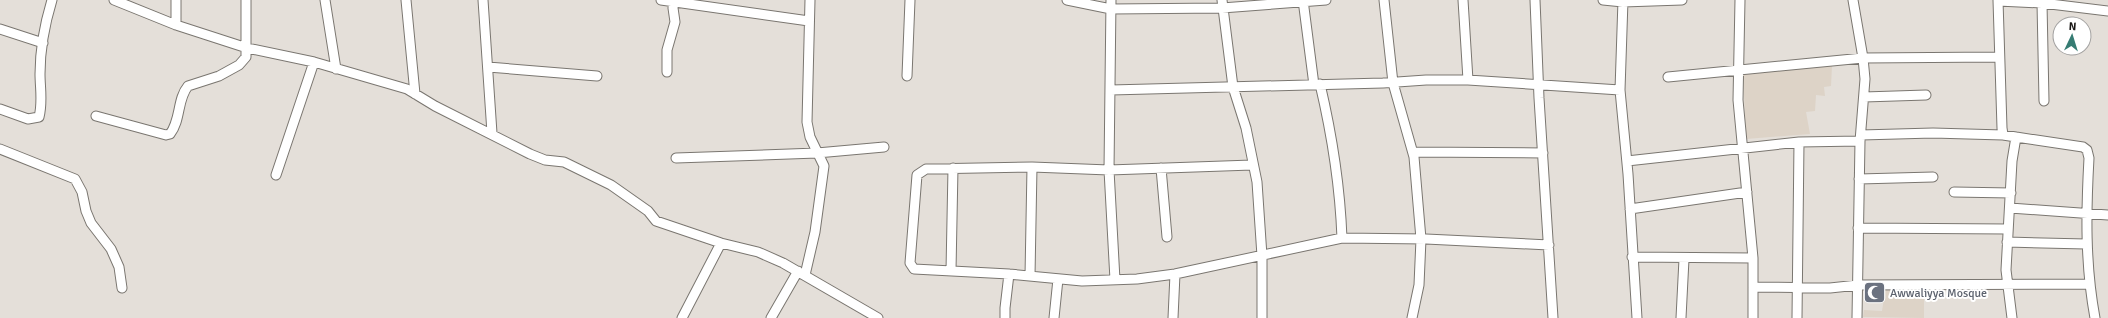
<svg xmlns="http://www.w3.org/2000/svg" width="2108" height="318" font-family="Signika,sans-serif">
<rect width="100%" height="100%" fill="#e4dfd9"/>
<!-- built -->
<path fill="#ddd3c7" d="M1832,66L1831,86L1824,87L1825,96L1816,95L1815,111L1806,112L1810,134L1746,139L1743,73Z
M1886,286H1924V318L1863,317L1864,310L1882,311Z"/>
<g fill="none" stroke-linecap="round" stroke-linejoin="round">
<defs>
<path id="street" d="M114,0L176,25L247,48L314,62L407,89L435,106L530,154L545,160L564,162L611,185L648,211L656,221L721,243L758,252L783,263L878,318
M325,0L336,69
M406,0L415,94
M483,0L492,133
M661,0L809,21
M1067,0L1111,9L1222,8L1326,0
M1111,0L1109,170L1115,280
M1222,0L1233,87L1246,128L1257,182L1262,256V318
M1303,0L1314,85
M1384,0L1393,83L1414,157L1421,239L1419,285L1412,318
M1463,0L1468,80
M1535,0L1539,98L1553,318
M1603,0L1623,2L1682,0
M1623,0L1620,90L1628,174L1637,318
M1740,0L1738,100L1753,258V318
M1853,0L1863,58L1865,79L1860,141L1857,318
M1998,0L2002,128L2003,135L2016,137L2012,161L2006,270L2012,318
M1998,1L2042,3V0
M176,25V0
M0,29L43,43
M488,67L597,76
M667,72V50L675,22L673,8L674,1
M907,76L910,0
M1668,77L1863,58L1999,57
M1320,84C1332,135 1340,186 1342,238
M1111,90L1383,83L1426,80H1468L1620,90
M1864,97L1926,95
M2044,101L2042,3L2108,11
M0,109L28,119L39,117C43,102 40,88 40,74C40,50 45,23 52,0
M96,116L166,135L170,134C181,120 177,99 188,86L219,76L239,65L246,57V0
M1861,135L1933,133L2003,135
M2016,137L2083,147L2087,150L2089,158C2086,212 2085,264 2095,318
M0,149L75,179L82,192L86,211L91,223L111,249L119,267L122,288
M1413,152L1543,153
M676,158L817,153L884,147
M1627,161L1799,142L1860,141
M1252,165L1109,170L1032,167L926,169L917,175L910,263L914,269L1009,274L1082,281L1137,279L1175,274L1342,238L1426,239L1549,245
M1161,168L1167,237
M276,175L314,62
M1859,179L1933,177
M1954,192L2011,193
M2010,208L2108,215
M1630,209L1747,192
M1858,228L2008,229
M2007,242L2086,244
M1632,257L1753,258
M951,271L953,168
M805,275L815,232L824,166L810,137L807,122L810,0
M1030,276L1032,167
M1753,287L1830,288L1858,285L2089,284
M682,318L721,243
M771,318L798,271
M1005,318V308L1009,274
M1054,318L1058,279
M1173,318L1175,274
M1681,318L1684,259
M1797,318L1799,142"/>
</defs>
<!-- street casing -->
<use href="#street" stroke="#7a7670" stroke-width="11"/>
<!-- street -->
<use href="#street" stroke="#fff" stroke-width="9"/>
</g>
<!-- icons -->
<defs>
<symbol id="mosque-square" viewBox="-11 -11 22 22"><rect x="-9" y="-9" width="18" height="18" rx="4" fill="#6b7280" stroke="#fff"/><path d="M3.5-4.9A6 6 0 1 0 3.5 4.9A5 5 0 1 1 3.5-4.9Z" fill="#fff"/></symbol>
</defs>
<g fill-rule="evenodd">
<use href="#mosque-square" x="1862" y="280" width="25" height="25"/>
</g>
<g text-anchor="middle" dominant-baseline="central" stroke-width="4" stroke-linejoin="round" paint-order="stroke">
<!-- worship labels -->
<g font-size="12" fill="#5b616d" stroke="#fff" text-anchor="start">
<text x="1890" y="293">Awwaliyya Mosque</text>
</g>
</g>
<!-- north arrow -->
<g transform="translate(2072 36) rotate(4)"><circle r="19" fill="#ffffff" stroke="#a3a2a1"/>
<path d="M0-3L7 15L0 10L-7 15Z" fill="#367c73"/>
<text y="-6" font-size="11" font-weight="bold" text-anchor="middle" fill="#181614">N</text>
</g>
</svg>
